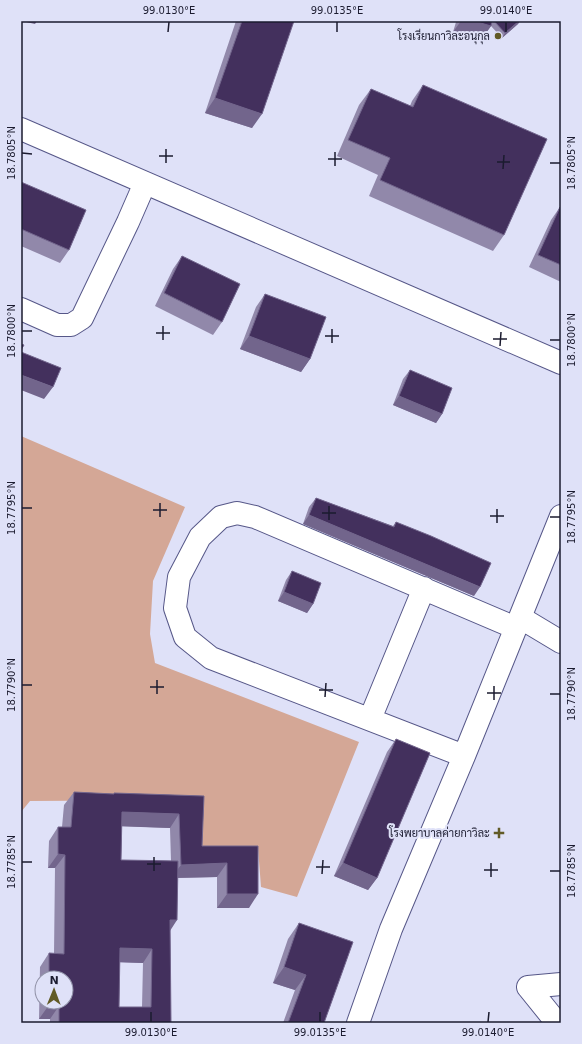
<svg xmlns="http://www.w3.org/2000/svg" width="582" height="1044" font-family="'DejaVu Sans',Sarabun,sans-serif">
<rect width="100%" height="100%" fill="#dfe1f8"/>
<!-- green -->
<path fill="#d4a796" d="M21,436L185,507L153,581L150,634L155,663L359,742L297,897L261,887L258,848L202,847L200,800L30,801L21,812Z"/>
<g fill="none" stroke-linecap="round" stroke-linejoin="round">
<defs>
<path id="minor" d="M21,129L561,363
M21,309L57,325H71L82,318L128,222L145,183
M521,618L561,642
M370,719L424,588
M464,756L211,658L185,637L175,608L179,577L200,537L221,517L237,513L255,517L516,628
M528,987L557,1023
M528,987L561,984
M358,1023L391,929L464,756L561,516"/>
</defs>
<!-- minor casing -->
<use href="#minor" stroke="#565788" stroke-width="24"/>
<!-- minor -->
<use href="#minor" stroke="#fff" stroke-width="22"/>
</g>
<!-- wall -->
<path fill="#9188aa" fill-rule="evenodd" d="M236,21H294L252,128L205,113Z
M450,21H492V23L493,21H520L518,24L502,38L491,26L481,40L453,32L456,22Z
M423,85L504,235L493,251L369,196L378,175L337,156L359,105L371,89L410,106L412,101Z
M21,182L69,250L60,263L21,246Z
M560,207L561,208V282L529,267L551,220Z
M182,256L222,322L213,335L155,306L173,269Z
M265,294L310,359L301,372L240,349L256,307Z
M410,370L442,414L436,423L393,405L403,379Z
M316,498L393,526L396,522L474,596L303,524L309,507Z
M292,571L313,604L307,613L278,601L286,580Z
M396,739L377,878L368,890L334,876L387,752Z
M74,792L114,794V793L204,796L202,846H258L249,908H217V877L178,878L170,929L171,1023H50V1019H39L40,967L49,953L54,954L55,868H48L49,841L58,827H62L64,805ZM122,826L170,828L171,861L121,860ZM120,962L143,963L142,1007H119ZM42,978H66V1002H42Z
M299,923L324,1023H283L295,990L273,983L288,939Z"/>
<!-- shaded-wall -->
<path fill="#72658c" d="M22,21H37L35,24Z
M461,21H474L491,26L481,40L453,32Z
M519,21H520L518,24L502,38L505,33Z
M215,98L262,114L252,128L205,113Z
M249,336L310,359L301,372L240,349Z
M21,375L53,387L44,399L21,390Z
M399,396L442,414L436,423L393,405Z
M309,515L480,587L474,596L303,524Z
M284,592L313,604L307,613L278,601Z
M122,812L179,814L170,828L112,826Z
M58,854L65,855L55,868H48Z
M227,863L217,877L171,878L181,865Z
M343,863L377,878L368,890L334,876Z
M227,894H258L249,908H217Z
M170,920H177L168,934Z
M120,948L152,949L143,963L110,962Z
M284,967L306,975L295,990L273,983Z
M49,1005L59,1006L50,1019H39Z"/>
<!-- building -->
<path fill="#43305d" stroke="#72658c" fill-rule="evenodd" d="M242,21H294L262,114L215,98Z
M474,21H492L491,26Z
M494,21H519L505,33Z
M423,85L547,139L504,235L380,180L390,158L348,140L371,89L413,107Z
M21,182L86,210L69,250L21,229Z
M560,207L561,208V265L538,255Z
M182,256L240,284L222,322L164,293Z
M265,294L326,317L310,359L249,336Z
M21,344L24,345L21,350Z
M21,352L61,368L53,387L21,375Z
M410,370L452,388L442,414L399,396Z
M316,498L394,527L396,522L431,536L491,563L480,587L309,515Z
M292,571L321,583L313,604L284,592Z
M396,739L430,753L377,878L343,863Z
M74,792L114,794V793L204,796L202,846H258V894H227V863L181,865L179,814L122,812L121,860L178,861L177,920H170L171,1023H59V1006L49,1005V1002H66V978H49V953L64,954L65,855L58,854V827H71ZM120,948L152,949L151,1007H119Z
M299,923L353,942L324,1023H288L306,975L284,967Z"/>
<!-- ticks -->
<path fill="none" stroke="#1b1b2f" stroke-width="1.5" d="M168,32L169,22M337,32V22M506,32V22M22,153L32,154M159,156H173M328,159H342M497,162H510M166,163V149M550,163H560M335,166V152M503,169L504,155M22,331H32M156,333H170M325,336H339M493,339H507M163,340V326M550,340H560M332,343V329M500,346L501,332M22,508H32M153,510H167M322,513H336M490,516H504M160,517V503M550,517H560M329,520V506M497,523V509M22,685H32M150,687H164M319,690H333M487,693H501M157,694V680M550,694H560M325,697L326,683M494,700V686M22,862H32M147,864H161M316,867H330M484,870H498M154,871V857M550,871H560M322,874L323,860M491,877V863M151,1022V1012M320,1022V1012M488,1022L489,1012"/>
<!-- markers -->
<g fill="#615a26" stroke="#dfe1f8" stroke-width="1.5">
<circle cx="498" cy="36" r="4"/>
<path d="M497 827h4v4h4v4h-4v4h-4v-4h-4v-4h4z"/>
</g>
<g text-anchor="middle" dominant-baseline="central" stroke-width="4" stroke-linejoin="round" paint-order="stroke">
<!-- poi labels -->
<g font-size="11" fill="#1b1b2f" stroke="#dfe1f8" text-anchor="end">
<text x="490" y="36">โรงเรียนกาวิละอนุกุล</text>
<text x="490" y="833">โรงพยาบาลค่ายกาวิละ</text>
</g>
</g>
<!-- border -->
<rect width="582" height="1044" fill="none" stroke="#dfe1f8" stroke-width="44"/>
<!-- north arrow -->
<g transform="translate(54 990) rotate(1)"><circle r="19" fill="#dfe1f8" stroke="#9192a8"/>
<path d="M0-3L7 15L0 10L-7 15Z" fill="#615a26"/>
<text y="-6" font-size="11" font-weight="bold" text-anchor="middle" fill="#1b1b2f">N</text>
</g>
<rect x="22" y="22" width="538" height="1000" fill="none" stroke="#1b1b2f" stroke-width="1.5"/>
<g font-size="10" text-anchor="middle" fill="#1b1b2f">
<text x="169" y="14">99.0130°E</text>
<text x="337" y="14">99.0135°E</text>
<text x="506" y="14">99.0140°E</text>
<text transform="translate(11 153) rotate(-90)" y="4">18.7805°N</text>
<text transform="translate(571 163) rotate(-90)" y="4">18.7805°N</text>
<text transform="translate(11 331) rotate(-90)" y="4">18.7800°N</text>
<text transform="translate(571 340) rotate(-90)" y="4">18.7800°N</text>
<text transform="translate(11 508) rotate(-90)" y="4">18.7795°N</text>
<text transform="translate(571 517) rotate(-90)" y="4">18.7795°N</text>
<text transform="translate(11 685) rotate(-90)" y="4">18.7790°N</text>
<text transform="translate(571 694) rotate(-90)" y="4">18.7790°N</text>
<text transform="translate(11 862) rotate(-90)" y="4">18.7785°N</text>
<text transform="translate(571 871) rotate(-90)" y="4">18.7785°N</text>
<text x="151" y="1036">99.0130°E</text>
<text x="320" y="1036">99.0135°E</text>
<text x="488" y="1036">99.0140°E</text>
</g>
</svg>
